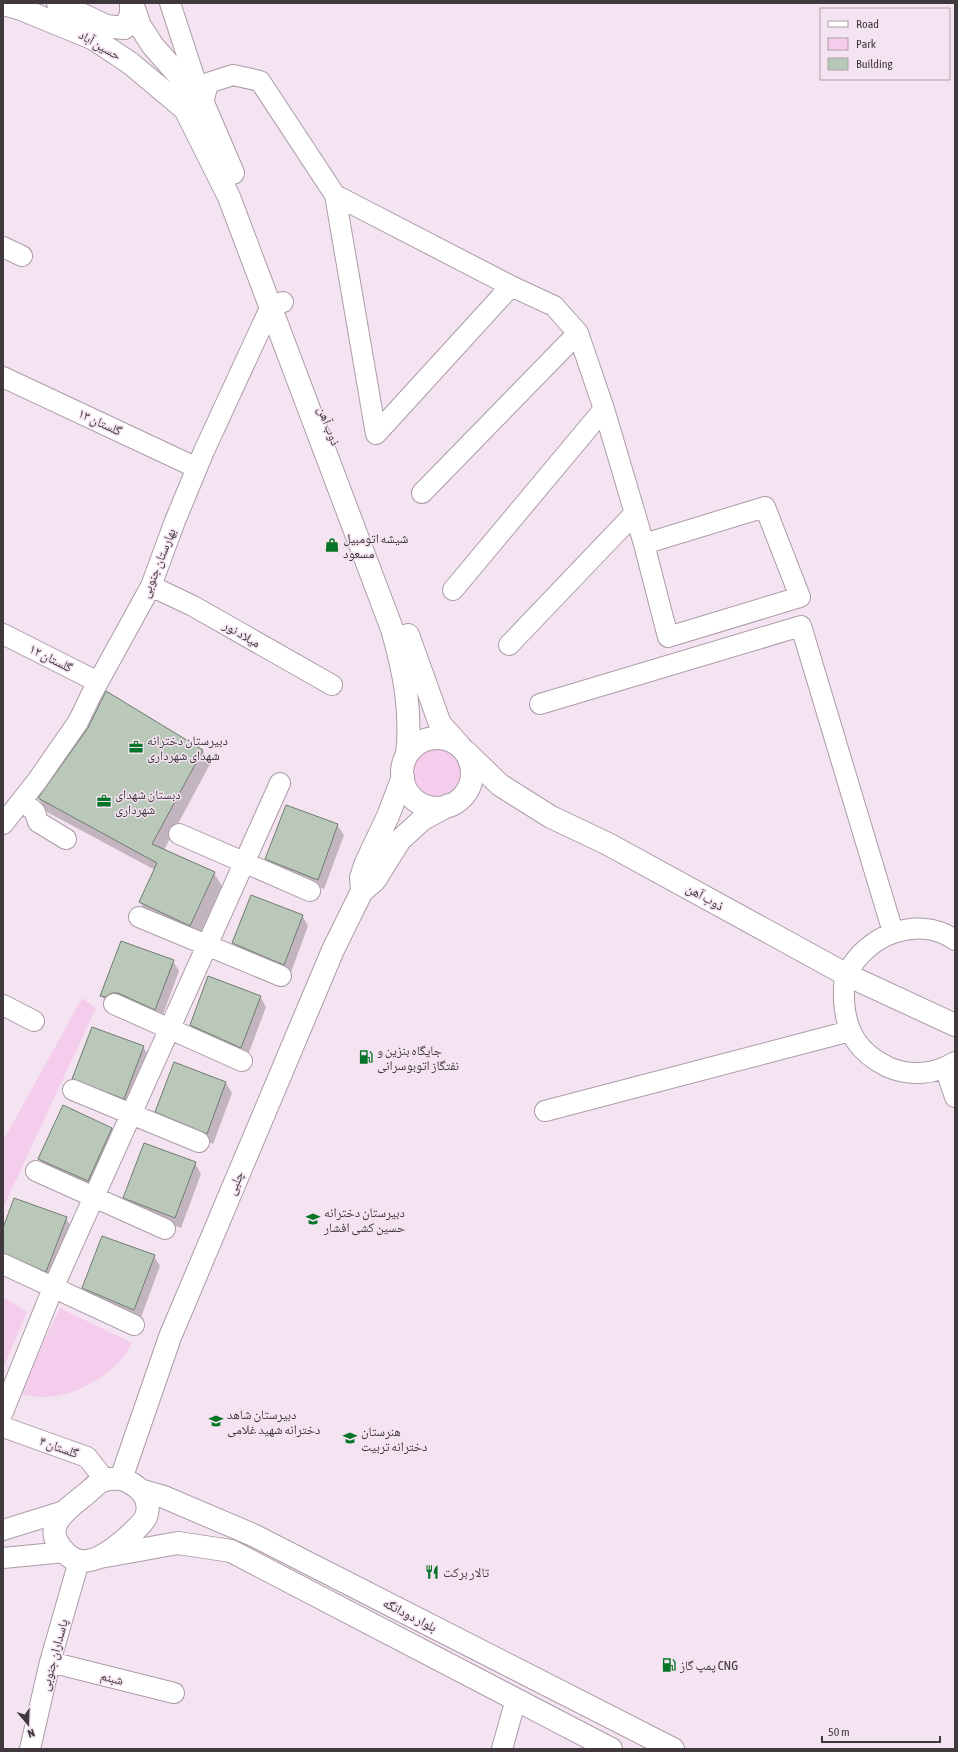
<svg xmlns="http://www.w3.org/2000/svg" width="958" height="1752" font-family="'Asap Condensed','Noto Naskh Arabic',sans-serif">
<rect width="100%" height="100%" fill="#f4e3f0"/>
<!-- green -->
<path fill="#f5cdec" d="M443,742C456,753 470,758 468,777C467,787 460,796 450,799C446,800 442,802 438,803C404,807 390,744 443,742Z
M82,998L96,1008L3,1208V1141Z
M3,1297L27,1312L3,1368Z
M60,1308L132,1343C128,1349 124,1358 118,1363C92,1388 55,1405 19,1393Z"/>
<!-- shadow -->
<path fill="#0003" d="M203,751L210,764L164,850L214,873L222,886L198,938L148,916L140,902L155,870L47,812L39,799Z
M337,825L344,835L324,889L273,870L267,859Z
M302,915L308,926L290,975L240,954L234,943Z
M173,961L179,971L161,1020L108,1006L102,996Z
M260,996L266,1007L247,1058L197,1036L191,1025Z
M143,1047L150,1057L130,1109L80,1089L73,1079Z
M226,1083L232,1093L213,1144L163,1122L157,1111Z
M112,1128L118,1139L94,1191L46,1169L40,1159Z
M195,1163L201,1174L181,1228L130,1208L124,1197Z
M66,1218L72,1228L52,1281L3,1263V1231Z
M154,1256L160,1266L140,1320L90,1299L84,1288Z"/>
<!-- building -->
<path fill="#bac8ba" stroke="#6f7c70" d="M106,691L203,750L152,844L215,872L190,926L139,902L157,863L38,798L88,728Z
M286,805L338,824L318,880L265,859Z
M251,895L303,915L284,965L232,943Z
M121,941L174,960L155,1010L118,993H112L105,997L100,996Z
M208,976L261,996L241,1048L190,1025Z
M92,1027L144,1046L124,1099L72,1079Z
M174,1062L226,1082L207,1134L155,1112Z
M63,1105L112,1128L88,1181L38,1159Z
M144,1143L196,1162L175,1218L123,1198Z
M14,1198L67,1217L46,1272L3,1253V1228Z
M102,1236L155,1255L134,1310L82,1288Z"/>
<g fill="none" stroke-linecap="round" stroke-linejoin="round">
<defs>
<path id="minor" d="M170,3L202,101
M203,103L208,83L233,75L260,81L335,195L511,286L554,306L578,333L604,409L644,544L668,637L800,597L765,507L644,544
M335,195L376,434
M3,247L22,256
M3,377L197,468
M376,434L511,286
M422,493L578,333
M151,586L193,606L332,685
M453,590L604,409
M3,634L98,682
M509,645L635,513
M540,704L801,626L893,932
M22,800L35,812L38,822L66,839
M3,824L37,781L78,722L91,695L151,586L175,521L204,451L271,306L283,302
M179,834L310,891
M139,917L281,976
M955,940C918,914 866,935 847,974C843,983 844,991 844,1001C846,1033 859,1053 888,1067C910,1077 936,1074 955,1062
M114,1004L242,1061
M3,1005L34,1021
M945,1068L955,1097
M73,1090L199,1142
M545,1111L850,1031
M36,1171L165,1229
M3,1264L134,1325
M3,1412L53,1288L280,783
M3,1427L87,1457L105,1480
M3,1530L64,1511
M3,1558L65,1552
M50,1662L174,1693
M30,1749L50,1662L79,1561
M502,1749L516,1699"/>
<path id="major" d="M58,3L106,26L124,28L131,15V3
M132,3L140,26L153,46L203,103L233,173
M3,4L21,9L94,39L130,63L185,109L229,197L392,629C404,671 412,711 407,755
M408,635L440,724L459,745
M402 773a35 35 0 1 1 70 0a35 35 0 1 1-70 0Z
M466,752L500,785L551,817L608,844L847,975L955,1025
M362,891L361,878L365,865L388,816L403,777
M121,1479L170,1337L333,950L362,891L375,880L400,840L423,819L449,805
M121,1479C137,1484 153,1497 146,1517C143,1523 137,1528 132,1533C118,1546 88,1572 69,1556C38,1529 63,1512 86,1494C91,1490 99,1481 105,1480C110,1478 116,1479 121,1479Z
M143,1491L164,1497L253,1535L673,1749
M100,1557L178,1543L231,1551L611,1749"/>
</defs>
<!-- minor casing -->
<use href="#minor" stroke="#ac9ca8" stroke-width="22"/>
<!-- major casing -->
<use href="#major" stroke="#ac9ca8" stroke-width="24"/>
<!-- minor -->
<use href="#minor" stroke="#fff" stroke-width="20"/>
<!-- major -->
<use href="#major" stroke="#fff" stroke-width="22"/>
</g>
<!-- icons -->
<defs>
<symbol id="shop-bare" viewBox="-9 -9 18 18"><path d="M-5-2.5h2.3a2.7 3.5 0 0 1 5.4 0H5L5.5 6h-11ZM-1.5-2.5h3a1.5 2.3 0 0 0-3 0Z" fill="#077527" stroke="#f4e3f0" stroke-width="2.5" paint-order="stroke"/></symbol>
<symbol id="office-bare" viewBox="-9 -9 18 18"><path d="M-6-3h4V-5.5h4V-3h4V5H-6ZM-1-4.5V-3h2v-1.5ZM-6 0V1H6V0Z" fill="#077527" stroke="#f4e3f0" stroke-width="2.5" paint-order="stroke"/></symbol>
<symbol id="fuel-bare" viewBox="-9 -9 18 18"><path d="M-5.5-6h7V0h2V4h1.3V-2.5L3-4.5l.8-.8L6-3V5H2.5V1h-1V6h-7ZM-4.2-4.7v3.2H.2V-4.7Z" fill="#077527" stroke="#f4e3f0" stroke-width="2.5" paint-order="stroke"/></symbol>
<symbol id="school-bare" viewBox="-9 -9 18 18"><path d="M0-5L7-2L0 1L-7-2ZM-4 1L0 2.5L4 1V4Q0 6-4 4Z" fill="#077527" stroke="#f4e3f0" stroke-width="2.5" paint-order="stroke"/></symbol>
<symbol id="restaurant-bare" viewBox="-9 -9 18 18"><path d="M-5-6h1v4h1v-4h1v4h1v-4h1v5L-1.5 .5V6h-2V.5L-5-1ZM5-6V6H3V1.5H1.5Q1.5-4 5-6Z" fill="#077527" stroke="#f4e3f0" stroke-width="2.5" paint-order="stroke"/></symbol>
</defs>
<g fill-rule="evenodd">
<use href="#shop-bare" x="322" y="535" width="20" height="20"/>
<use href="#office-bare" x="126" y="737" width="20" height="20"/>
<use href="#office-bare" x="94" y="791" width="20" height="20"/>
<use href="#fuel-bare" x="356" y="1047" width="20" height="20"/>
<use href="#school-bare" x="303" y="1209" width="20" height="20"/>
<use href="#school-bare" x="206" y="1411" width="20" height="20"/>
<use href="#school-bare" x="340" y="1428" width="20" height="20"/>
<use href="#restaurant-bare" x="422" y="1562" width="20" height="20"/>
<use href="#fuel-bare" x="659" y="1655" width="20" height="20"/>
</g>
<g text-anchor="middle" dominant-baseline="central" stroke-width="3" stroke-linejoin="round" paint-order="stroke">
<!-- street labels -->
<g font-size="13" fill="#3f393e" stroke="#f4e3f0">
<text transform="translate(100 45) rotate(30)">حسین آباد</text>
<text transform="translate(100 422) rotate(25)">گلستان ۱۳</text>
<text transform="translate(329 426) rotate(69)">ذوب آهن</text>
<text transform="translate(158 563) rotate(-68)">بهارستان جنوبی</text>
<text transform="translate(242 634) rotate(30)">میلاد نور</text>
<text transform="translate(51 658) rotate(27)">گلستان ۱۲</text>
<text transform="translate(705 897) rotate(29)">ذوب آهن</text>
<text transform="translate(235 1183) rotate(-67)">چلبی</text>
<text transform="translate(59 1447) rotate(20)">گلستان ۴</text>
<text transform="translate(410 1615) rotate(27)">بلوار دودانگه</text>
<text transform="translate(54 1655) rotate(-75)">پاسداران جنوبی</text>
<text transform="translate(112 1678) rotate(14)">شبنم</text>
</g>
<!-- poi labels -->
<g font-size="13" fill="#3f393e" stroke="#f4e3f0" text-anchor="start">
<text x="343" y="538">شیشه اتومبیل<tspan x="343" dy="15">مسعود</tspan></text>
<text x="147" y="740">دبیرستان دخترانه<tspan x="147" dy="15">شهدای شهرداری</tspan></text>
<text x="115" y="794">دبستان شهدای<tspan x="115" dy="15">شهرداری</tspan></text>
<text x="377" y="1050">جایگاه بنزین و<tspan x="377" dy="15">نفتگاز اتوبوسرانی</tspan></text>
<text x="324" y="1212">دبیرستان دخترانه<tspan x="324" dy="15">حسین کشی افشار</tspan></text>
<text x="227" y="1414">دبیرستان شاهد<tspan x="227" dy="15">دخترانه شهید غلامی</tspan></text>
<text x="361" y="1431">هنرستان<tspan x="361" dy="15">دخترانه تربیت</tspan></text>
<text x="443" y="1572">تالار برکت</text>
<text x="680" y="1665">پمپ گاز CNG</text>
</g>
</g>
<!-- border -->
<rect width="958" height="1752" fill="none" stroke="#3f393e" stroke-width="8"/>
<!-- legend -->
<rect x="820" y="8" width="130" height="72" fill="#f4e3f0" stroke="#ac9fa9"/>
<rect x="828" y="21" width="20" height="6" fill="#ffffff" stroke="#ac9fa9"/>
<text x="856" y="28" font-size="12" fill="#3f393e">Road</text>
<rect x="828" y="38" width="20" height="12" fill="#f5cdec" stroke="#ac9fa9"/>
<text x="856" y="48" font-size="12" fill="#3f393e">Park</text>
<rect x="828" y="58" width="20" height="12" fill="#bac8ba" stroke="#ac9fa9"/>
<text x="856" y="68" font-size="12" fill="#3f393e">Building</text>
<!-- north arrow -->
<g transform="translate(28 1724) rotate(161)" stroke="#f4e3f0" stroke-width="3" paint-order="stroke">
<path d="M0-3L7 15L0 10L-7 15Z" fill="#3f393e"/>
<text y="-6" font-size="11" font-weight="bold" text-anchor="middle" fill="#3f393e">N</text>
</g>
<!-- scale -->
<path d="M822 1736v6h118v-6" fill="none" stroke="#3f393e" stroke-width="2"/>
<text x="828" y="1736" font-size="12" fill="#3f393e" stroke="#f4e3f0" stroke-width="3" paint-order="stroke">50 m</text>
</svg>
